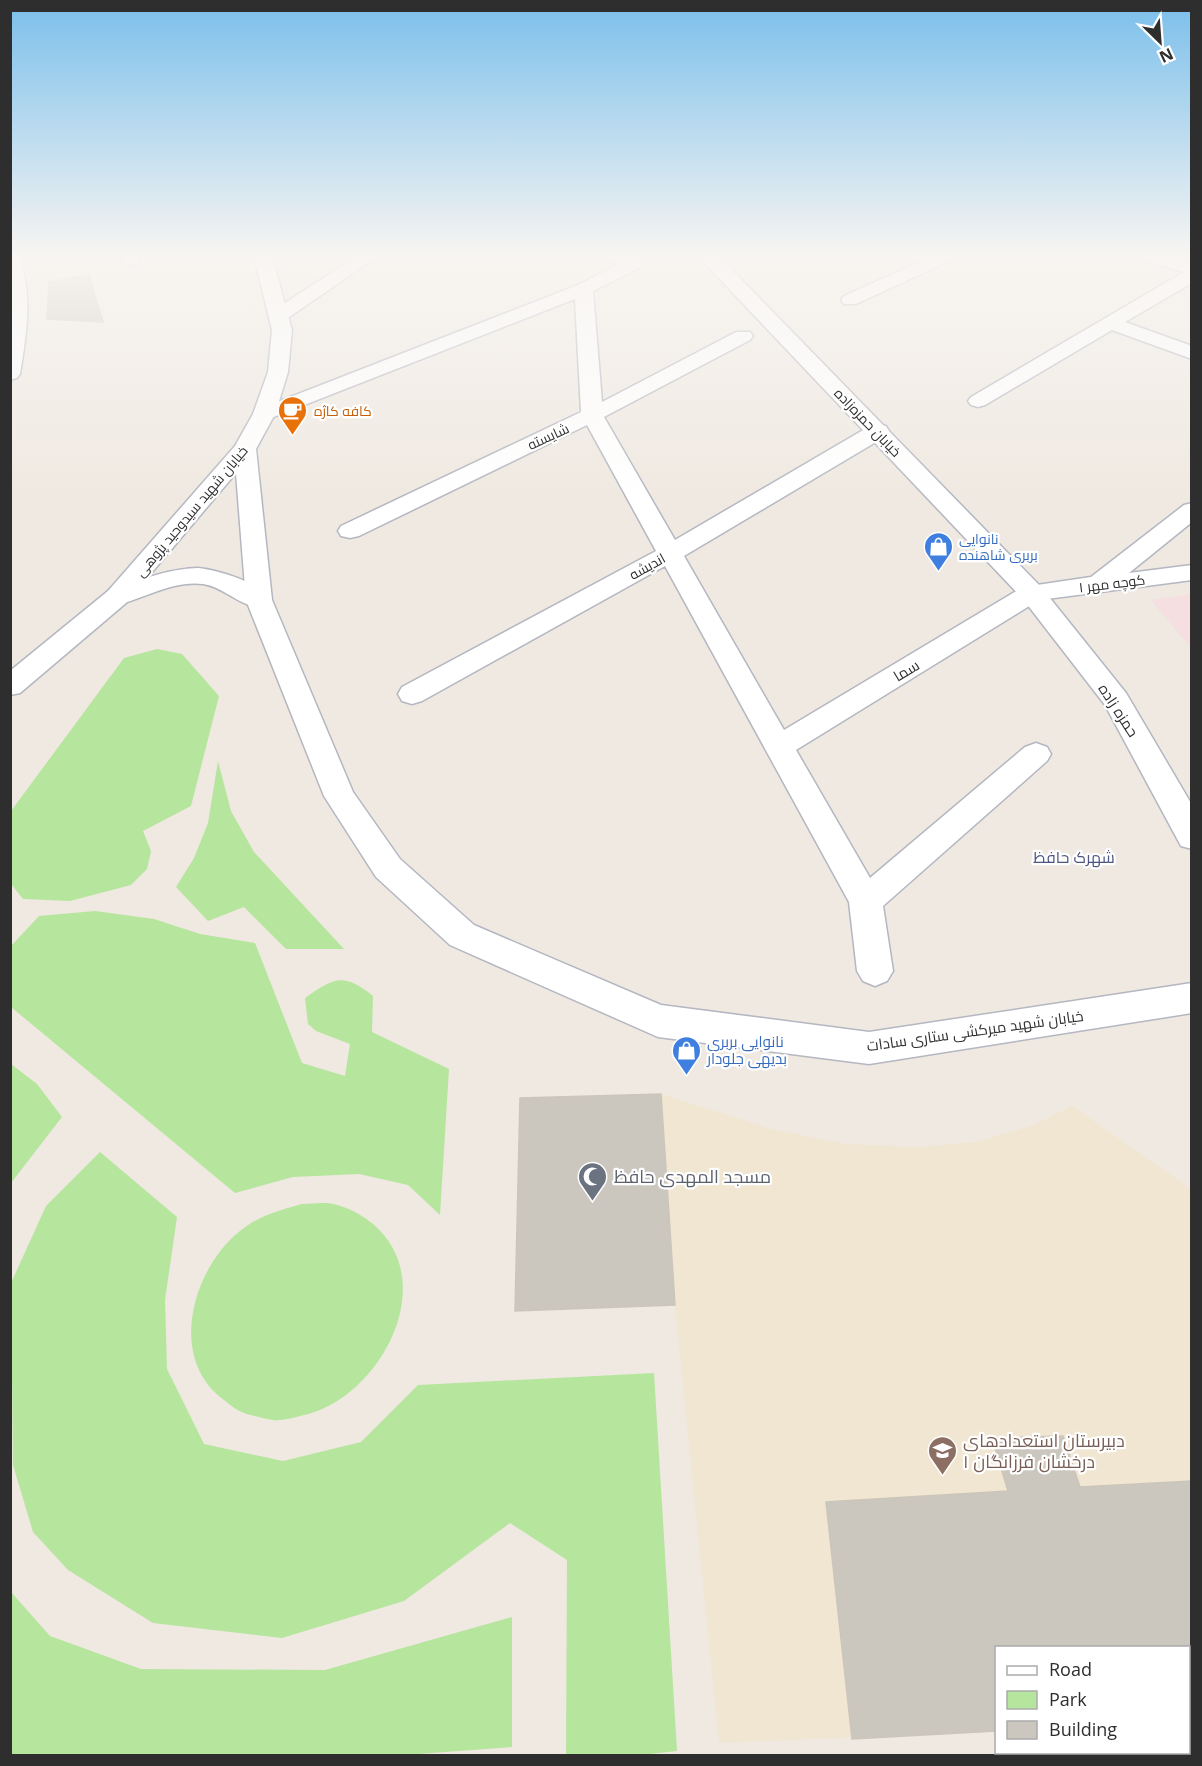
<svg xmlns="http://www.w3.org/2000/svg" width="1202" height="1766" font-family="'Open Sans',Cairo,sans-serif">
<rect width="100%" height="100%" fill="#efe9e1"/>
<!-- education -->
<path fill="#f0e6d1" d="M661,1094L771,1129L846,1144L917,1147L976,1142L1034,1125L1072,1106L1191,1189V1721H1189L1188,1648H996V1731L719,1743L675,1305Z"/>
<!-- medical -->
<path fill="#f5dfe0" d="M1191,594H1192L1191,648L1151,600Z"/>
<!-- green -->
<path fill="#b6e59e" d="M157,649L182,654L219,696L191,806L143,831L151,851L147,869L131,885L70,901L23,899L11,884V811L124,658Z
M218,761L231,811L254,852L344,949H286L244,907L208,921L176,887L194,858L208,823Z
M95,911L154,919L200,934L255,943L302,1063L345,1076L350,1044L316,1031L308,1024L305,998C334,978 343,972 373,996L372,1032L449,1069L440,1215L408,1185L359,1174L293,1177L235,1193L11,1007V946L39,916Z
M11,1064L37,1084L62,1117L11,1183Z
M100,1152L177,1217L165,1300L167,1369L204,1444L283,1461L361,1442L418,1385L654,1373L677,1751L631,1756L566,1755L567,1560L510,1523L404,1601L282,1638L153,1623L68,1570L33,1532L13,1465L11,1283L46,1206Z
M302,1204C312,1204 324,1202 333,1204C348,1207 362,1215 373,1224C443,1283 378,1402 300,1416C292,1418 282,1421 273,1420C265,1419 255,1416 247,1414C238,1411 231,1406 224,1400C167,1359 192,1269 240,1231C258,1216 280,1210 302,1204Z
M11,1592L50,1636L141,1669L325,1670L512,1617V1747L391,1756L11,1755Z"/>
<!-- building -->
<path fill="#cbc7bf" stroke="#cbc5ba" stroke-width="1.5" d="M89,275L103,322L47,319L49,282Z
M661,1094L675,1305L515,1311L520,1098Z
M1063,1436L1080,1487L1191,1481V1647H996V1731L852,1739L826,1502L1008,1491L992,1438Z"/>
<g fill="none" stroke-linecap="round" stroke-linejoin="round">
<defs>
<path id="street" d="M119,253H135L140,260L137,264H125Z
M362,253H382L285,320H271L269,316L271,312Z
M600,253C614,253 632,252 642,264L639,268L593,291L602,402L736,332H750L753,336L750,340L604,417L675,540L870,426L878,425L886,426L889,431L886,436L684,556L784,730L1023,587L1091,577L1184,505L1192,503V522L1129,573L1192,565V580L1039,600L796,750L870,878L1025,747L1036,743L1047,747L1051,754L1047,761L883,906L893,971L887,981L875,986L863,981L857,971L849,902L665,566L422,701L412,704L402,701L398,694L402,687L656,551L587,425L359,536L350,538L341,536L338,531L341,526L581,412L575,299L271,418L264,420L257,418L253,414L257,410L578,285L619,264L602,257Z
M939,253H961L958,257L856,304H844L841,300L844,296Z
M1133,253H1157L1192,263V283L1125,322L1192,346V359L1112,330L985,405L978,407L971,405L968,401L971,397L1184,272L1135,257Z
M198,568C218,570 261,583 272,600L268,606C244,612 226,587 203,584C173,580 145,598 117,605L108,603L104,597L108,591C137,581 166,569 198,568Z"/>
<path id="secondary" d="M10,253H18C33,293 27,332 20,374L17,378L10,380Z
M253,253H271L292,330L288,372L275,414L256,449L272,600L353,792L400,859L474,925L661,1005L869,1032L1192,983V1013L869,1064L658,1037L450,945L376,877L324,796L246,600L236,473L126,603L20,693L10,695V671L108,591L235,446L253,414L268,372L272,330Z
M695,253H713L732,270L1041,587L1126,693L1192,805V849L1181,846L1105,705L1023,599Z"/>
</defs>
<!-- street casing -->
<use href="#street" stroke="#b4b7c1" stroke-width="3"/>
<!-- secondary casing -->
<use href="#secondary" stroke="#b4b7c1" stroke-width="3"/>
<!-- street -->
<use href="#street" fill="#fff" fill-rule="evenodd"/>
<!-- secondary -->
<use href="#secondary" fill="#fff" fill-rule="evenodd"/>
</g>
<!-- sky -->
<linearGradient id="sky" x2="0" y2="1"><stop stop-color="#7abfeb"/><stop offset="0.51" stop-color="#f8f5f2"/><stop offset="1" stop-color="#f8f5f2" stop-opacity="0"/></linearGradient>
<rect width="1202" height="500" fill="url(#sky)"/>
<!-- icons -->
<defs>
<symbol id="cafe-pin" viewBox="-11 -11 22 30"><path d="M0 17L-7.5 6A9.5 9.5 0 1 1 7.5 6Z" fill="#e8710a" stroke="#fff"/><path d="M-5.5-4.5H6V0H3Q3 3.5 0 3.5H-2.5Q-5.5 3.5-5.5 0ZM3-3.2v2h1.7v-2ZM-6 4.5H4V6H-6Z" fill="#fff"/></symbol>
<symbol id="shop-pin" viewBox="-11 -11 22 30"><path d="M0 17L-7.5 6A9.5 9.5 0 1 1 7.5 6Z" fill="#3f7fe0" stroke="#fff"/><path d="M-5-2.5h2.3a2.7 3.5 0 0 1 5.4 0H5L5.5 6h-11ZM-1.5-2.5h3a1.5 2.3 0 0 0-3 0Z" fill="#fff"/></symbol>
<symbol id="mosque-pin" viewBox="-11 -11 22 30"><path d="M0 17L-7.5 6A9.5 9.5 0 1 1 7.5 6Z" fill="#6b7280" stroke="#fff"/><path d="M3.5-4.9A6 6 0 1 0 3.5 4.9A5 5 0 1 1 3.5-4.9Z" fill="#fff"/></symbol>
<symbol id="school-pin" viewBox="-11 -11 22 30"><path d="M0 17L-7.5 6A9.5 9.5 0 1 1 7.5 6Z" fill="#8d6e63" stroke="#fff"/><path d="M0-5L7-2L0 1L-7-2ZM-4 1L0 2.5L4 1V4Q0 6-4 4Z" fill="#fff"/></symbol>
</defs>
<g fill-rule="evenodd">
<use href="#cafe-pin" x="276" y="394" width="33" height="45"/>
<use href="#shop-pin" x="922" y="530" width="33" height="45"/>
<use href="#shop-pin" x="670" y="1034" width="33" height="45"/>
<use href="#mosque-pin" x="576" y="1160" width="33" height="45"/>
<use href="#school-pin" x="926" y="1434" width="33" height="45"/>
</g>
<g text-anchor="middle" dominant-baseline="central" stroke-width="4.5" stroke-linejoin="round" paint-order="stroke">
<!-- far-food labels -->
<g font-size="14" fill="#c56008" stroke="#fff" text-anchor="start">
<text x="314" y="410">کافه کاژه</text>
</g>
<!-- far-street labels -->
<g font-size="14" fill="#2e2e2e" stroke="#fff">
<text transform="translate(868 422) rotate(46)">خیابان حمزه‌زاده</text>
<text transform="translate(548 436) rotate(-25)">شایسته</text>
<text transform="translate(191 511) rotate(-50)">خیابان شهید سیدوحید پژوهی</text>
<text transform="translate(647 566) rotate(-29)">اندیشه</text>
<text transform="translate(1112 583) rotate(-7)">کوچه مهر ۱</text>
</g>
<!-- far-shop labels -->
<g font-size="14" fill="#366cbe" stroke="#fff" text-anchor="start">
<text x="959" y="538">نانوایی<tspan x="959" dy="16">بربری شاهنده</tspan></text>
</g>
<!-- street labels -->
<g font-size="15" fill="#2e2e2e" stroke="#fff">
<text transform="translate(906 670) rotate(-31)">سما</text>
<text transform="translate(1119 710) rotate(57)">حمزه زاده</text>
<text transform="translate(975 1030) rotate(-8)">خیابان شهید میرکشی ستاری سادات</text>
</g>
<!-- shop labels -->
<g font-size="15" fill="#366cbe" stroke="#fff" text-anchor="start">
<text x="707" y="1041">نانوایی بربری<tspan x="707" dy="17">بدیهی جلودار</tspan></text>
</g>
<!-- neighbourhood labels -->
<g font-size="16" fill="#4d5680" stroke="#fff">
<text x="1074" y="857">شهرک حافظ</text>
</g>
<!-- near-worship labels -->
<g font-size="18" fill="#5b616d" stroke="#fff" text-anchor="start">
<text x="614" y="1176">مسجد المهدی حافظ</text>
</g>
<!-- near-education labels -->
<g font-size="18" fill="#785e54" stroke="#fff" text-anchor="start">
<text x="963" y="1440">دبیرستان استعدادهای<tspan x="963" dy="21">درخشان فرزانگان ۱</tspan></text>
</g>
</g>
<!-- border -->
<rect width="1202" height="1766" fill="none" stroke="#2e2e2e" stroke-width="24"/>
<!-- legend -->
<rect x="995" y="1646" width="195" height="108" fill="#ffffff" stroke="#ababab" stroke-width="1.5"/>
<rect x="1007" y="1666" width="30" height="9" fill="#ffffff" stroke="#ababab" stroke-width="1.5"/>
<text x="1049" y="1676" font-size="18" fill="#2e2e2e">Road</text>
<rect x="1007" y="1691" width="30" height="18" fill="#b6e59e" stroke="#ababab" stroke-width="1.5"/>
<text x="1049" y="1706" font-size="18" fill="#2e2e2e">Park</text>
<rect x="1007" y="1721" width="30" height="18" fill="#cbc7bf" stroke="#ababab" stroke-width="1.5"/>
<text x="1049" y="1736" font-size="18" fill="#2e2e2e">Building</text>
<!-- north arrow -->
<g transform="translate(1160 42) rotate(155)" stroke="#ffffff" stroke-width="4.5" paint-order="stroke">
<path d="M0-4.5L10 22L0 15L-10 22Z" fill="#2e2e2e"/>
<text y="-9" font-size="16" font-weight="bold" text-anchor="middle" fill="#2e2e2e">N</text>
</g>
</svg>
